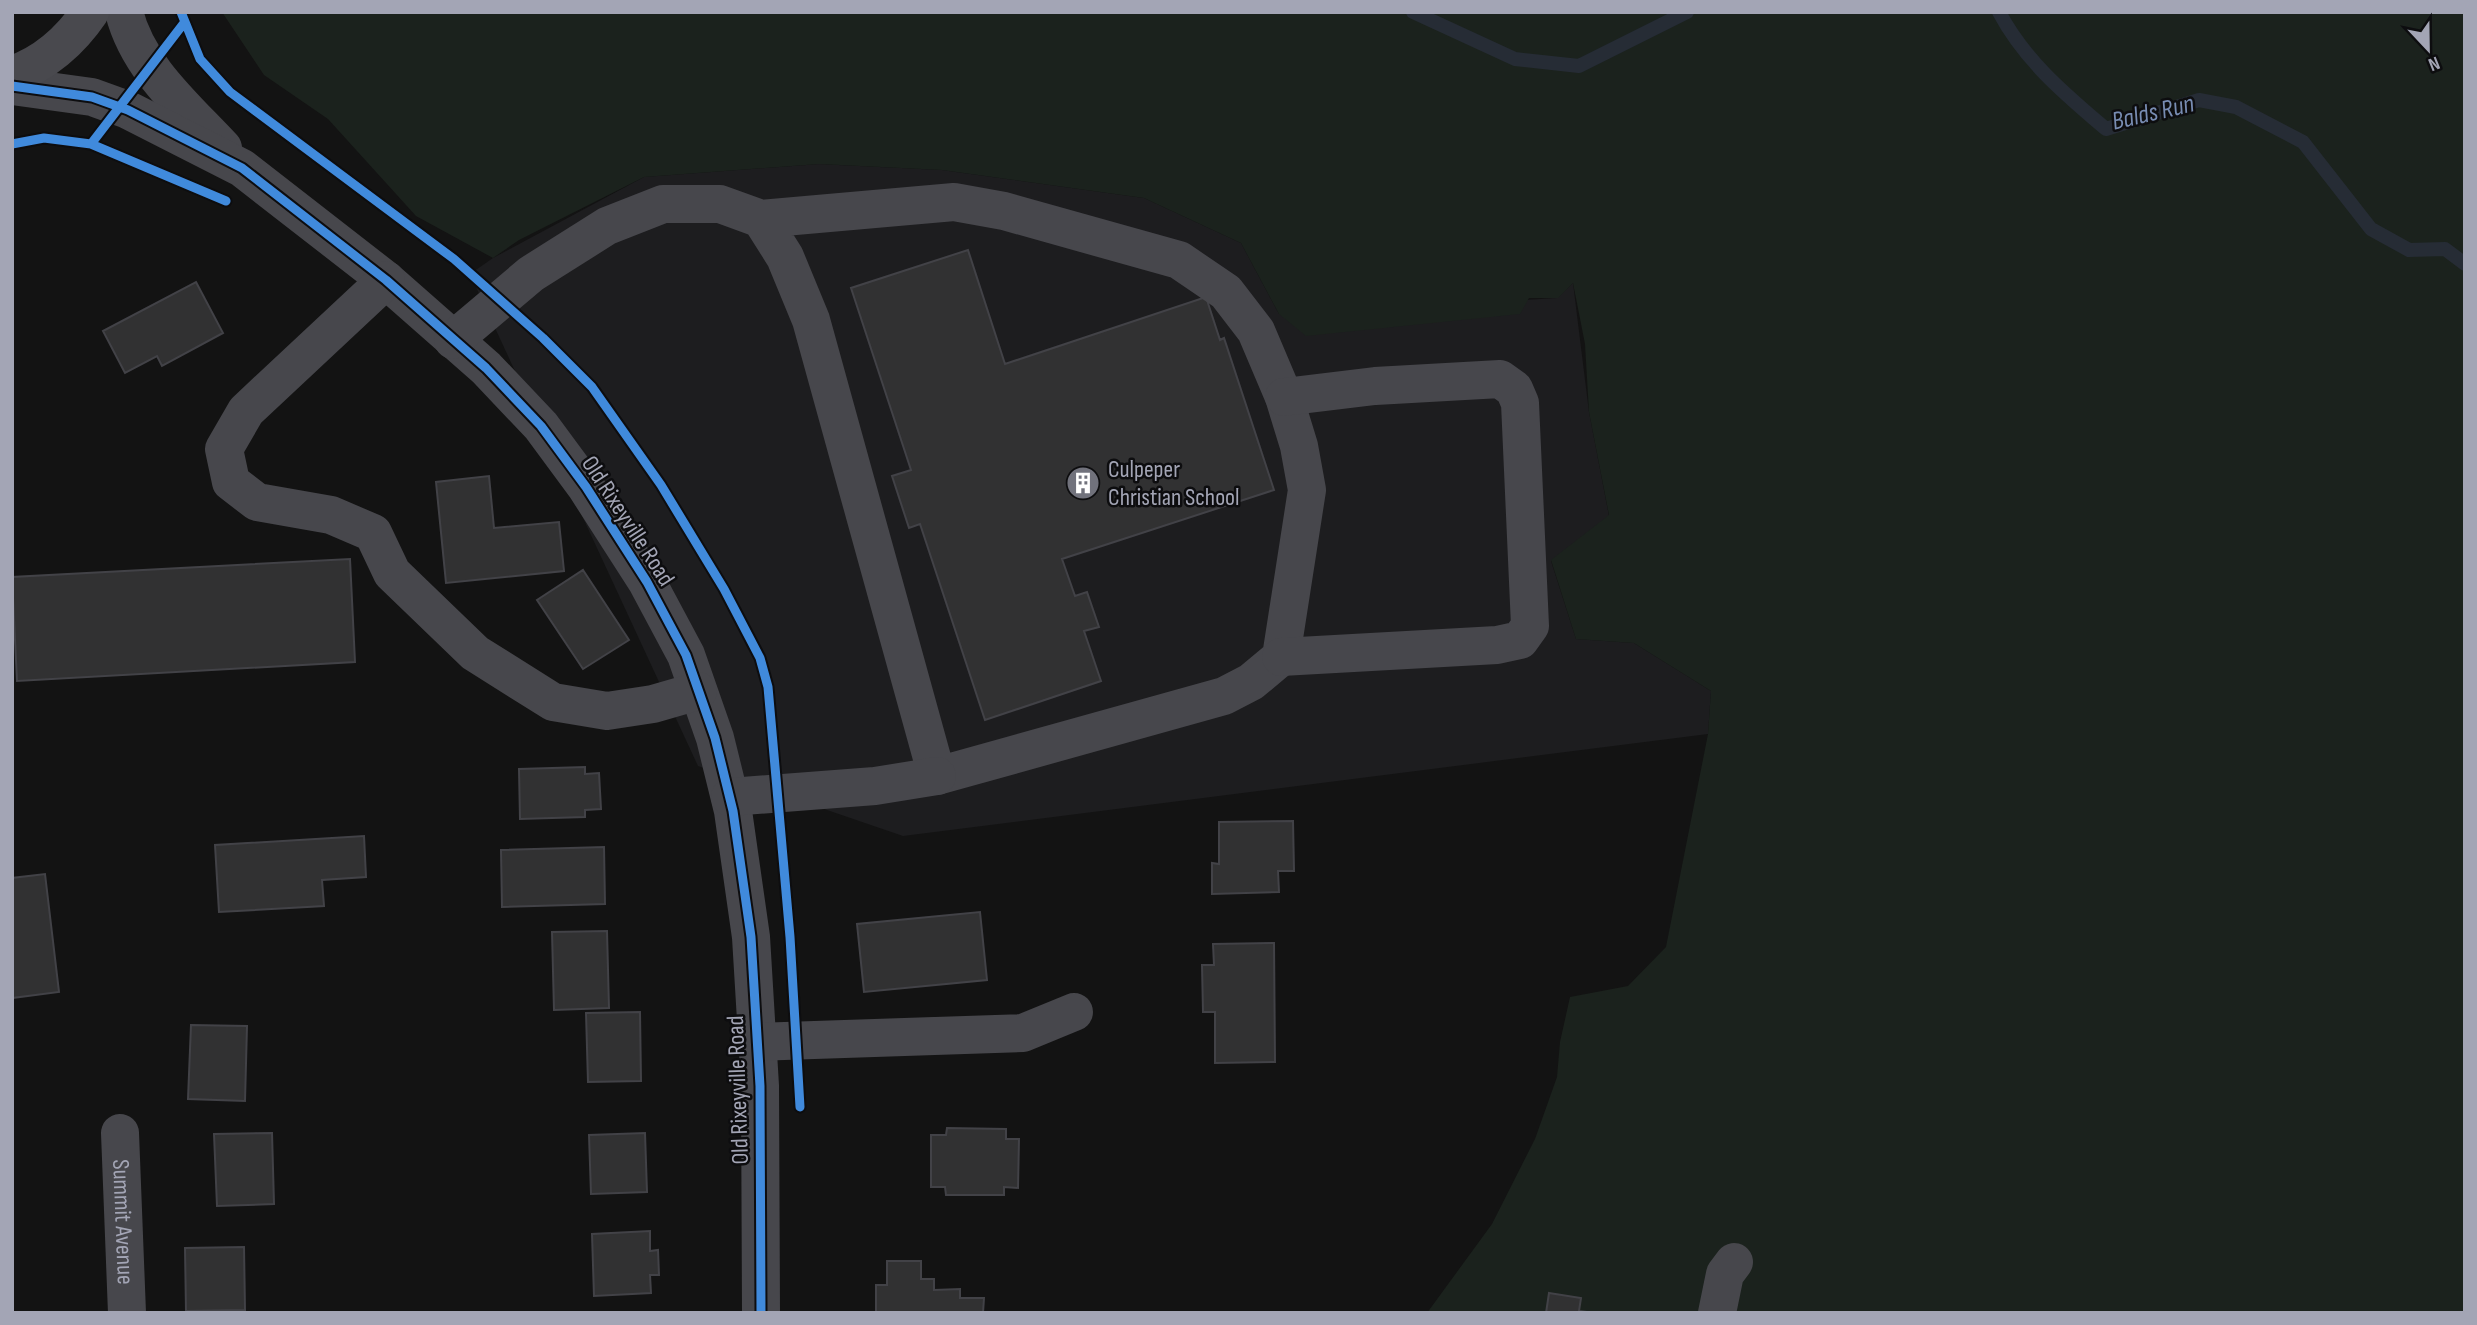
<svg xmlns="http://www.w3.org/2000/svg" width="2477" height="1325" font-family="'Sofia Sans Condensed',sans-serif">
<rect width="100%" height="100%" fill="#131313"/>
<!-- built -->
<path fill="#1d1d1f" d="M819,164L942,170L1144,198L1241,243L1279,314L1557,298L1573,283L1589,412L1609,516L1551,561L1576,639L1634,643L1711,691L1708,734L903,836L698,766L470,274L493,258L644,177Z"/>
<!-- green -->
<path fill="#1b221d" d="M222,12H2465V1313H1427L1492,1224L1535,1139L1557,1077L1560,1042L1570,997L1628,986L1666,947L1708,734L1711,691L1634,643L1576,639L1551,560L1609,515L1589,412L1585,344L1573,283L1558,298H1529L1520,314L1306,336L1279,314L1241,243L1144,198L942,170L819,164L644,177L519,240L493,258L416,216L328,119L264,75Z"/>
<g fill="none" stroke-linecap="round" stroke-linejoin="round">
<!-- stream -->
<path stroke="#262c35" stroke-width="14" d="M1413,12L1515,59L1579,66L1687,12
M1999,12C2025,61 2065,94 2106,129L2199,100L2236,107L2303,142L2371,229L2409,250L2445,249L2465,264"/>
</g>
<!-- building -->
<path fill="#313132" stroke="#424247" stroke-width="2" d="M968,250L1005,364L1206,297L1220,340L1224,338L1274,490L1062,559L1075,596L1087,592L1099,627L1084,631L1101,681L985,720L920,524L909,528L892,476L911,470L851,288Z
M196,282L223,333L162,366L157,356L125,373L103,331Z
M489,476L494,528L559,522L564,571L446,583L436,482Z
M350,559L355,662L17,681L12,577Z
M583,570L629,640L583,669L537,600Z
M585,767V774L599,773L601,809L585,810V817L520,819L519,769Z
M1293,821L1294,871H1278L1279,892L1212,894V863L1219,864V822Z
M364,836L366,877L322,880L324,906L219,912L215,845Z
M604,847L605,904L502,907L501,850Z
M45,874L59,992L12,998V878Z
M980,912L987,980L864,992L857,924Z
M607,931L609,1008L554,1010L552,932Z
M1274,943L1275,1062L1215,1063V1012H1203L1202,965H1214L1213,944Z
M640,1012L641,1081L588,1082L586,1013Z
M191,1025L247,1026L245,1101L188,1099Z
M947,1128L1006,1129V1139H1019L1018,1188L1004,1187V1195H946L945,1187H931V1135H946Z
M272,1133L274,1204L217,1206L214,1134Z
M645,1133L647,1192L591,1194L589,1135Z
M650,1231V1251L658,1250L659,1275H650L651,1293L594,1296L592,1234Z
M244,1247L245,1310L186,1311L185,1248Z
M887,1261H921V1279H934V1290L960,1289V1298H984L983,1313H876V1285H887Z
M1549,1293L1581,1298L1579,1311L1595,1313H1546Z"/>
<g fill="none" stroke-linecap="round" stroke-linejoin="round">
<!-- minor -->
<g stroke="#47474c" stroke-width="38">
<path d="M124,12C138,68 185,107 223,148"/>
<path d="M12,86L92,97L128,110L242,168L386,280L486,368L541,426L586,487L647,582L686,655L715,738L733,811L751,937L760,1086L761,1313"/>
<path d="M386,280L246,411L224,449L231,482L257,502L331,515L373,533L392,573L475,653L553,702L607,711L653,704L698,691"/>
<path d="M453,340L531,274L607,226L663,204H720L761,219L954,202L1004,211L1179,260L1226,292L1256,331L1284,397L1299,446L1307,490L1281,657L1251,682L1224,696L937,776L811,320L785,257L761,219"/>
<path d="M1281,657L1497,645L1520,640L1530,626L1520,403L1514,389L1500,379L1375,386L1284,397"/>
<path d="M730,797L875,786L937,776"/>
<path d="M757,1042L1023,1033L1074,1012"/>
<path id="s1" d="M120,1133L127,1313"/>
<path d="M1717,1313L1725,1274L1734,1262"/>
</g>
<!-- major -->
<path stroke="#49494e" stroke-width="38" d="M12,75C44,64 71,40 90,12"/>
<defs>
<path id="cycleway" d="M181,12L200,59L230,92L454,259L543,338L592,387L661,485L724,589L760,658L768,687L790,937L800,1107
M12,86L92,97L128,110L242,168L386,280L486,368L541,426L586,487L647,582L686,655L715,738L733,811L751,937L760,1086L761,1313
M12,144L44,138L91,144L226,201
M91,144L184,23"/>
</defs>
<!-- cycleway casing -->
<use href="#cycleway" stroke="#0d0d0f" stroke-width="13"/>
<!-- cycleway -->
<use href="#cycleway" stroke="#408adc" stroke-width="9"/>
</g>
<!-- icons -->
<defs>
<symbol id="building-disc" viewBox="-11 -11 22 22"><circle r="9.5" fill="#71727c" stroke="#0d0d0f"/><path d="M-4-6H4V6H1V3H-1V6H-4ZM-2.5-4.3h1.7v1.8h-1.7ZM.8-4.3h1.7v1.8H.8ZM-2.5-1h1.7V.8h-1.7ZM.8-1h1.7V.8H.8Z" fill="#fff"/></symbol>
</defs>
<g fill-rule="evenodd">
<use href="#building-disc" x="1064" y="464" width="38" height="38"/>
</g>
<g text-anchor="middle" dominant-baseline="central" stroke-width="5" stroke-linejoin="round" paint-order="stroke">
<!-- poi labels -->
<g font-size="24" fill="#a3a5b5" stroke="#0d0d0f" text-anchor="start">
<text x="1108" y="469">Culpeper<tspan x="1108" dy="28">Christian School</tspan></text>
</g>
<!-- street labels -->
<g font-size="24" fill="#a3a5b5" stroke="#0d0d0f">
<text transform="translate(628 521) rotate(57)">Old Rixeyville Road</text>
<text transform="translate(738 1090) rotate(-92)">Old Rixeyville Road</text>
<text stroke="none"><textPath href="#s1" startOffset="89">Summit Avenue</textPath></text>
</g>
<!-- water labels -->
<g font-size="26" font-style="italic" fill="#788cb2" stroke="#0d0d0f">
<text transform="translate(2153 113) rotate(-13)">Balds Run</text>
</g>
</g>
<!-- border -->
<rect width="2477" height="1325" fill="none" stroke="#a3a5b5" stroke-width="28"/>
<!-- north arrow -->
<g transform="translate(2428 49) rotate(158)" stroke="#0d0d0f" stroke-width="5" paint-order="stroke">
<path d="M0-5L12 26L0 18L-12 26Z" fill="#a3a5b5"/>
<text y="-10" font-size="19" font-weight="bold" text-anchor="middle" fill="#a3a5b5">N</text>
</g>
</svg>
